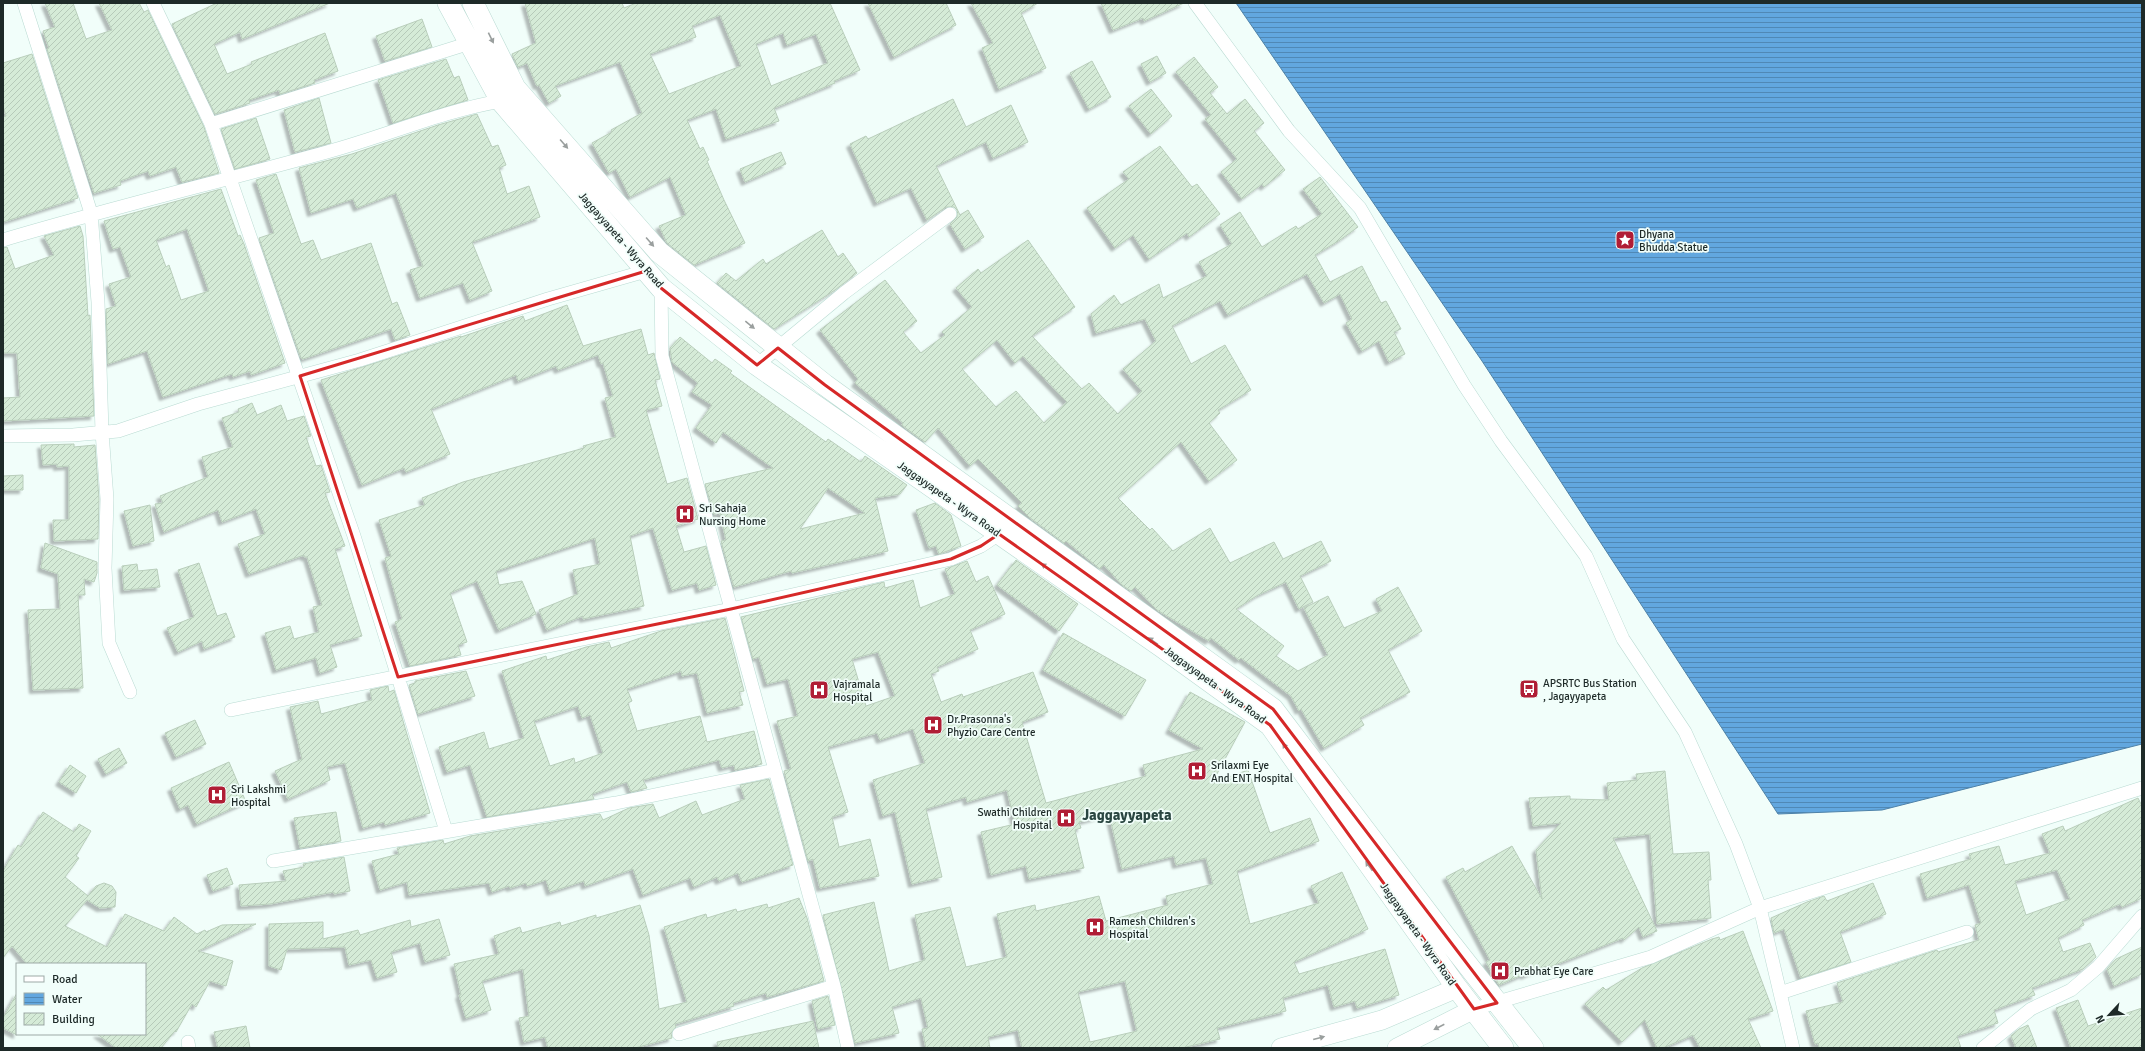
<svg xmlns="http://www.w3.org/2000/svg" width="2145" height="1051" font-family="Signika,sans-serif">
<defs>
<pattern id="water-rules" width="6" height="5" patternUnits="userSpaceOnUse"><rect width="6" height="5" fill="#62a7df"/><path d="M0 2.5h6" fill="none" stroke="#5088b5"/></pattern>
<pattern id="building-hatch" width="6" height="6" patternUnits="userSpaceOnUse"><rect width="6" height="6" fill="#d5ebd7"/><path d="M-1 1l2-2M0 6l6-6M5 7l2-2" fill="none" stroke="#b6cab9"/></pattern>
<filter id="shadow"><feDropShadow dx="-3.5" dy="3.5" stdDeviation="1" flood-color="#0004"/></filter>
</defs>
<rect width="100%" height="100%" fill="#f1fefa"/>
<!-- water -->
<path fill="url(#water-rules)" stroke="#4e82a8" d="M1236,3H2142V744L1882,810L1778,814L1482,361Z"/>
<!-- building -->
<path fill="url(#building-hatch)" stroke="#b9cebb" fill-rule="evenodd" filter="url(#shadow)" d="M45,3H73L86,39L112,30L99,3H139L144,12L148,10L204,127L219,173L182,182L176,167L150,176L148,171L120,181L121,185L94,193L47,49L49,48L43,31L55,27Z
M217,3H330L242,39L240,32L214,44L227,74L252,64L251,62L325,33L338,71L314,80L315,83L280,94L279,90L249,100L250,103L215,114L172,24Z
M525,3H622L624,8L636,3H830L860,70L834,81L835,83L774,108L779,121L726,139L716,109L687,120L700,149L703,147L709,160L707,161L724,200L745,243L694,265L667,243L659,226L686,215L670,177L630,197L616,169L609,173L592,143L612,132L611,130L642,113L620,62L555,86L561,96L549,103L539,85L537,86L527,63L518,67L512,54L536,43ZM720,15L741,66L669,94L650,54L696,37L692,26ZM783,33L787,45L816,34L828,63L771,86L756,44Z
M868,3H946L956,25L894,57Z
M971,3H1038L1021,13L1046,68L999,89L982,48L993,43Z
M1101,3H1184L1144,21L1143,18L1113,30Z
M422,19L432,47L385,61L376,36Z
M32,54L78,198L3,222V117L6,116L3,106V63Z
M1157,56L1166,73L1150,82L1141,64Z
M1194,57L1218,87L1210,93L1227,114L1245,99L1264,123L1254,131L1285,170L1264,187L1262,184L1242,199L1221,172L1237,159L1205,119L1211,115L1176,72Z
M446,59L454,78L459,76L468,100L393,123L378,80Z
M1092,61L1111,97L1089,109L1070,73Z
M1151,89L1172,116L1151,134L1129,106Z
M319,98L331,143L295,152L284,110Z
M953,99L966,127L1011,105L1028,142L993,158L986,142L936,166L960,215L968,210L984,237L965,249L950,224L957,217V210L954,207H946L927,220L911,188L877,203L850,144L866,136L868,139Z
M477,114L492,147L498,145L506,165L499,168L507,194L529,186L540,217L472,242L492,291L470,300L463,283L420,298L410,270L423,266L396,193L357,208L353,199L311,213L299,168L352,154L438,125Z
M256,118L270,159L235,169L221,129Z
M1160,146L1192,187L1197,184L1220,214L1189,237L1187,233L1149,259L1133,235L1115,248L1087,208L1129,179L1123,172Z
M781,152L786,164L745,182L740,169Z
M276,174L301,244L313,240L321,260L371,243L392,304L397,302L410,335L395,340L391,329L303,359L301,358L259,238L274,233L256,180Z
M1320,177L1358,227L1340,240L1315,255L1330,282L1362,266L1381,303L1386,301L1401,329L1394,332L1405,354L1389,362L1379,341L1362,351L1346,323L1352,319L1340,294L1324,303L1307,274L1228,315L1220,301L1172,326L1191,364L1225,345L1251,390L1218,410L1220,413L1209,423L1237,460L1209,481L1181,442L1118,498L1150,530L1152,528L1173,551L1210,528L1230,563L1274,542L1283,559L1321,541L1331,561L1300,576L1313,602L1299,609L1286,582L1258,595L1236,609L1284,646L1276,656L1298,671L1328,655L1304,608L1328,596L1344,628L1382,611L1376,599L1398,587L1422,631L1388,650L1410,692L1360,718L1364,725L1324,748L1301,709L1299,711L1291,696L1241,658L1239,660L1211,638L1209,641L1157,610L1135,587L1131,591L1122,585L1104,565L1100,569L1066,541L1064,543L1029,517L1018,506L1022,503L978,459L970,466L938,428L925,442L907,429L902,425L903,423L855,383L858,379L820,330L885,280L917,321L903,332L921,353L945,335L942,332L972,307L956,288L978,269L981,273L1028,240L1075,307L1032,336L1082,389L1089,383L1118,414L1142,391L1123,369L1156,341L1145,319L1096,333L1091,314L1114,295L1121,305L1159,284L1163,298L1207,276L1199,262L1232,244L1220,225L1240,212L1262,247L1296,226L1298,229L1322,214L1303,189ZM997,340L1015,363L1023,356L1067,402L1044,423L1016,391L996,407L962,369Z
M221,189L238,236L240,235L244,244L285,363L251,375L250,371L233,377L232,374L163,397L147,351L108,364L106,309L116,306L109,284L131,277L120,247L113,249L104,221ZM187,229L209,291L181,300L169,265L166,267L156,240Z
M80,226L83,236L88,316L90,315L94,416L3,421V398L20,397L17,353H3V248L7,247L15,269L54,255L44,236Z
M822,230L838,257L843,253L857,273L835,290L774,329L717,283L726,273L736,281L763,259L766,264Z
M567,305L583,346L641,329L648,355L654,353L660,379L655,380L662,406L646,410L667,484L687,478L698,519L676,526L684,552L706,546L716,585L699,590L697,583L672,590L653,528L630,536L644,606L583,619V616L547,630L539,610L578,594L573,570L600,564L595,538L496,571L499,585L522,581L536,614L499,630L477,581L450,593L467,642L458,645L461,655L410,666L395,622L402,619L385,558L391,556L379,520L425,505L422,498L463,482L584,448L583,446L616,437L605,398L613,396L603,363L601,364L598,355L558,370L556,366L518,381L516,375L431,409L450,454L406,472L404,468L362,485L321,380L461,336V337L523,316L525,321Z
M680,337L712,363L715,359L732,371L730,373L826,442L828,439L861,462L865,456L907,485L900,494L875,498L888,551L792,573L791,571L734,587L721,541L726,540L720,513L714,514L705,484L773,468L723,432L716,443L696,428L712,405L692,392L698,383L672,362L670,348ZM828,488L865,513L800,529Z
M252,403L257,415L281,405L287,421L304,416L311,436L306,437L316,466L321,465L330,492L325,493L345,546L335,549L362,636L330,645L337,667L320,673L316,658L276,670L265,633L290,626L294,639L319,632L313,607L322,605L307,557H304V555L249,574L238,544L265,534L256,509L222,522L218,510L164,532L155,504L163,503L160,496L208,477L202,457L233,447L222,418L239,412L238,409Z
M74,444V447L95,445L99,499L98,539L54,541L53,520H69V466L57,467V464L43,465L41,445Z
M23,475V490H3V476Z
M935,503L951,515L961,546L939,554L936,546L929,548L916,510Z
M150,505L154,541L133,546L124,511Z
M45,543L97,562V573L94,582L84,579L85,595H78L83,688L33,690L28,610L60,609L58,574L41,568Z
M1016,560L1078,604L1059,631L997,585Z
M967,561L976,582L988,576L1005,614L970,630L978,649L937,667L939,671L931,674L941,702L962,694L963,697L1033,672L1048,712L1022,722L1046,803L1146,776L1143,765L1203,749L1169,730L1190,692L1245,722L1212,783L1248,770L1270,833L1310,818L1319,841L1237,871L1250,924L1319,903L1311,886L1342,872L1368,929L1294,962L1299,974L1385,949L1399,995L1357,1008L1355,1001L1334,1007L1328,985L1283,998L1286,1011L1217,1028L1220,1039L1182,1048H1022L1018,1030L988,1037L990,1048H926L922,1029L928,1028L921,998L892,1007L899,1033L855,1043L823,915L874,902L889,971L925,960L915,915L950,907L966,967L1007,957L997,914L1035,905L1036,911L1099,896L1106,921L1168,905L1166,896L1213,884L1206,858L1176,865L1174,856L1122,869L1109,814L1079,822L1081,828L1075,830L1084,868L1029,879L1026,866L991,875L981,832L1015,824L1007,790L967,802L966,797L926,809L942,877L912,884L895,812L883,816L873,780L925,763L913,729L880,740L877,733L828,747L848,812L832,817L839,847L870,839L879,876L820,888L813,859L808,861L784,771L791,769L777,721L798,716L788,679L767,684L759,657L753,659L741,617L884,582L885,588L913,580L920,608L955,594L945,569ZM878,652L895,696L866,706L852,659ZM1125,981L1137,1031L1090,1042L1078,992Z
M199,563L217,616L226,613L235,637L204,649L202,641L178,652L167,628L194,617L178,570Z
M137,564L138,571L157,569L160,587L124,590L122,566Z
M725,618L744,691L739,692L743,705L707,713L697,673L682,676L681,671L627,689L632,701L628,703L637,731L700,716L707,742L754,731L762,764L735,770L734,765L722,768L719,760L643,780L647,788L631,792L627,782L592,794L594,799L487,817L470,765L447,772L439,747L484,732L489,749L524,738L502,671L546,656L547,660L586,647L609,642L611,648L661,631ZM578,706L582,718L590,715L603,753L575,763L574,758L550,766L534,721Z
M1063,633L1146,680L1125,716L1043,670Z
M466,671L475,696L418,714L409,685L415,683V681Z
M388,686L389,692L394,690L430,813L385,825L384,822L363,828L345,763L327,767L330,780L288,799L275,771L302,759L290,707L318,701L321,714L372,700L370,690Z
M195,720L206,744L176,757L165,733Z
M119,748L127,763L106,774L98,759Z
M229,762L246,802L197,824L188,805L180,809L171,788Z
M70,765L86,776L76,793L59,782Z
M1665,771L1673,854L1709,852L1711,880H1708L1711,918L1657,924L1650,834L1613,838L1657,931L1643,937L1639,927L1624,940L1623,938L1547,968L1546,966L1524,976V974L1499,985L1486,962L1490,960L1446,877L1463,868L1465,872L1512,846L1542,899L1536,850L1561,823L1533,826L1529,798L1570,796V799L1609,800L1607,783L1637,780L1636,774Z
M769,779L793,865L742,882L738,873L719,881L717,877L694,887L690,878L643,895L633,869L585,886L584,881L550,892L546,880L527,886L526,883L510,888L509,886L492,892L489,883L409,895L407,882L380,890L372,861L399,854L397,848L443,840L444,844L470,836L600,814L603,820L629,808L653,804L659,818L696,801L702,815L745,799L740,785Z
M2138,798L2142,806V898L2122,907L2120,904L2082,920L2084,925L2058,938L2063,952L2090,943L2096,957L2083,969L2032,988L2035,995L1994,1010L1998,1023L1957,1036L1961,1048H1819L1818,1043L1815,1044L1806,1011L1843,1002L1837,983L1937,950L1938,952L1979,940L1975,925L1981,923L1969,885L1927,898L1920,874L1971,859L1969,854L1999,846L2005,865L2050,853L2042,834L2063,826L2065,831ZM2057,870L2070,899L2026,915L2015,881Z
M43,812L74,832L79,824L91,831L76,856L79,858L65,877L88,896L96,886L104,883L112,886L116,892L115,907L100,908L87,900L65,926L107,947L125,914L164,931L174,917L197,934L205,930L206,932L222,925L256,924L198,951L233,961L226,986L210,981L196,1007L192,1004L176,1032L175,1031L161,1048H116L97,1034H145V964H27L12,946L3,958V871L18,845L21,847Z
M336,812L341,841L300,848L294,818Z
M344,857L350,891L334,894V892L270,904L241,906L239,885L286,881L283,871L304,867L303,864Z
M227,868L233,884L213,891L207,875Z
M1873,883L1886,914L1840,932L1851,962L1801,978L1784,929L1774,933L1771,918L1807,902L1824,896L1827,901Z
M799,898L807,918L824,981L767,997L766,993L733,1003L734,1006L675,1024L676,1027L671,1033L672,1038L635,1048H548L545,1037L524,1042L519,1018L529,1016L523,969L482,981L491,1010L466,1018L459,995H461L454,964L499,954L494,936L520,927L522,933L560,922L561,926L596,915V918L640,905L649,935L659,1009L687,1002L664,927L706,914L707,918L736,909L737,912L767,904L768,908Z
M439,919L450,955L425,962L420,943L391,952L397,972L377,978L371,960L349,965L345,947L287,949L281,970L269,966V924L323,922V939L358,930L360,935L410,920L411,927Z
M1743,931L1773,1011L1748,1019L1761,1048H1700L1693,1035L1663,1048H1657L1645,1020L1622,1042L1585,1004L1603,987L1606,990L1642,968L1712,939L1719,937L1720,940Z
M2142,947V974L2114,986L2107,969L2116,959Z
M17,993V1035L3,1028V1018Z
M828,996L835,1025L818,1029L812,1001Z
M2078,1000L2088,1026L2142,1008V1048H2071L2056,1008Z
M813,1021L819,1048H718L717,1042Z
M2028,1025L2037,1048H2016L2011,1036L2019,1029Z
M246,1026L250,1048H218L214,1032Z"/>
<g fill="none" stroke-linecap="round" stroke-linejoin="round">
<defs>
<path id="street" d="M24,3L91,213L98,302L102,432L107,499L105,568L109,643L130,692
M153,3L211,124L354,536L446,831
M1195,3L1289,131L1360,208L1464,385L1501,441L1586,556L1623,639L1685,732L1736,844L1760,908L1793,1048
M211,124L470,43
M3,240C110,208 219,182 327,152C386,136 442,111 501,101
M661,288L662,356L834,986L848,1048
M757,365L844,293L950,214
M3,436L73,435L118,431L198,404L360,360L548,299L646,271
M231,710L731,609L951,559L981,546L999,534
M273,861L616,803L775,770
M1780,993L1967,932
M1474,1009L1651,957L1760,908L2142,788
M679,1034L834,986
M188,1042L189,1048
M1983,1048L2031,1009L2071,990L2098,967L2142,916"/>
<path id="secondary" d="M1281,1048L1382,1020L1457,988
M1397,1048L1474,1009"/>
<path id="primary" d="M448,3L501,101L661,288L757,365L1162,647L1270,725L1457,988L1503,1048
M473,3L515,88L659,252L825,385L1273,709L1448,940L1533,1048"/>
</defs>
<!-- street casing -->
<use href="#street" stroke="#badbd3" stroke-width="14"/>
<!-- secondary casing -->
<use href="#secondary" stroke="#badbd3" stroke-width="20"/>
<!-- primary casing -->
<use href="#primary" stroke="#badbd3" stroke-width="22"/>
<!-- street -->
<use href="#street" stroke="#fff" stroke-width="13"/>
<!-- secondary -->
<use href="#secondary" stroke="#fff" stroke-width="19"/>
<!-- primary -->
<use href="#primary" stroke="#fff" stroke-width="21"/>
</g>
<!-- one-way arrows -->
<defs><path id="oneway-solid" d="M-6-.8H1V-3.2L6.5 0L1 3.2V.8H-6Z"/></defs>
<g fill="#9a9f9e">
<use href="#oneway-solid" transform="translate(491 38) rotate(64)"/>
<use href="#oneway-solid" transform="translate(564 144) rotate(49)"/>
<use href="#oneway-solid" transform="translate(650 242) rotate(49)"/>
<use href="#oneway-solid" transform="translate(750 325) rotate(39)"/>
<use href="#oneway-solid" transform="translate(1046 567) rotate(-145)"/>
<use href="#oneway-solid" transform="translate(1153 641) rotate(-145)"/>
<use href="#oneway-solid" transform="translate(1286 748) rotate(-125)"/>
<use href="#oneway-solid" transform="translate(1369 866) rotate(-125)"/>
<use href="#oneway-solid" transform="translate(1439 1027) rotate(153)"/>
<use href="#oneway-solid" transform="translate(1319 1038) rotate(-15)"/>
</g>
<!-- marked area -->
<path fill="none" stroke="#d62828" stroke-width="3" stroke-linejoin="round" d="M646,271L661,288L757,365L778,348L825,385L1273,709L1497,1003L1474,1009L1270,725L999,534L981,546L951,559L731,609L398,677L300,376Z"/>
<!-- icons -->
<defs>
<symbol id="sight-square" viewBox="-11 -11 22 22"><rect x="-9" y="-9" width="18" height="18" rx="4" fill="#b01d35" stroke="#f1fefa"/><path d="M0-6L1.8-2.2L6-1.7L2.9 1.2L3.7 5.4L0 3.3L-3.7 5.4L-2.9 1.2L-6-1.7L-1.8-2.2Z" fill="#fff"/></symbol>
<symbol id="hospital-square" viewBox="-11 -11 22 22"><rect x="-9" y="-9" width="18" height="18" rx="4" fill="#b01d35" stroke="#f1fefa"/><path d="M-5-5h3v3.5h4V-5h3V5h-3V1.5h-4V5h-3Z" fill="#fff"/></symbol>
<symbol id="bus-square" viewBox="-11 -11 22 22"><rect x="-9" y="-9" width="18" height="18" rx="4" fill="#b01d35" stroke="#f1fefa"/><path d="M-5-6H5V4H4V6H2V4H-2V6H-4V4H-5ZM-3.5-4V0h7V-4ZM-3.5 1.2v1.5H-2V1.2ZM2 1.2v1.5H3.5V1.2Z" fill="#fff"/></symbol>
</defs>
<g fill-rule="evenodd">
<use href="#sight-square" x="1614" y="229" width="22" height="22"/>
<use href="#hospital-square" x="674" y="503" width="22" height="22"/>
<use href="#bus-square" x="1518" y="678" width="22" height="22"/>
<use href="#hospital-square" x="808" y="679" width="22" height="22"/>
<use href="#hospital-square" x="922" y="714" width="22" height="22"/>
<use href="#hospital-square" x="1186" y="760" width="22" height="22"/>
<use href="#hospital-square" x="206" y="784" width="22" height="22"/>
<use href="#hospital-square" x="1055" y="807" width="22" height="22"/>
<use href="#hospital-square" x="1084" y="916" width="22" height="22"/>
<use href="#hospital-square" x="1489" y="960" width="22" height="22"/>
</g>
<g text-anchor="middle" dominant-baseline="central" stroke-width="3.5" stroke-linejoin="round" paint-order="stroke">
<!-- poi labels -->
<g font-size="11" fill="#1e2a28" stroke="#f1fefa" text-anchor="start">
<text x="1639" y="234">Dhyana<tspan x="1639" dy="13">Bhudda Statue</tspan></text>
<text x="699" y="508">Sri Sahaja<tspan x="699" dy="13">Nursing Home</tspan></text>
<text x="1543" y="683">APSRTC Bus Station<tspan x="1543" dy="13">, Jagayyapeta</tspan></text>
<text x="833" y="684">Vajramala<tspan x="833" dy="13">Hospital</tspan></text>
<text x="947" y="719">Dr.Prasonna's<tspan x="947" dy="13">Phyzio Care Centre</tspan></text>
<text x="1211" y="765">Srilaxmi Eye<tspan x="1211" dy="13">And ENT Hospital</tspan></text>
<text x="231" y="789">Sri Lakshmi<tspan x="231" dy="13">Hospital</tspan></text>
<text x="1052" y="812" text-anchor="end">Swathi Children<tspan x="1052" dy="13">Hospital</tspan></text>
<text x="1109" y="921">Ramesh Children's<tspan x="1109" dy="13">Hospital</tspan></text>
<text x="1514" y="971">Prabhat Eye Care</text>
</g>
<!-- street labels -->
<g font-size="11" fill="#1e2a28" stroke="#f1fefa">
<text transform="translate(621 240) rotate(49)">Jaggayyapeta - Wyra Road</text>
<text transform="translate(949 499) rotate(35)">Jaggayyapeta - Wyra Road</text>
<text transform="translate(1215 685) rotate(36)">Jaggayyapeta - Wyra Road</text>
<text transform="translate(1418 934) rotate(55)">Jaggayyapeta - Wyra Road</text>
</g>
<!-- district labels -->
<g font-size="15" font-weight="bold" fill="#2a4641" stroke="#f1fefa">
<text x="1127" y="815">Jaggayyapeta</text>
</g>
</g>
<!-- border -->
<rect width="2145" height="1051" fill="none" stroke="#1e2a28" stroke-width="8"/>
<!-- legend -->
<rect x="16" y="963" width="130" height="72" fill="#f1fefa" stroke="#9da9a6"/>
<rect x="24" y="976" width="20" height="6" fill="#ffffff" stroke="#9da9a6"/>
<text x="52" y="983" font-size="12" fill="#1e2a28">Road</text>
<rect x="24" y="993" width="20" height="12" fill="url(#water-rules)" stroke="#9da9a6"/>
<text x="52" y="1003" font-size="12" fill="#1e2a28">Water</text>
<rect x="24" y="1013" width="20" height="12" fill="url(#building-hatch)" stroke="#9da9a6"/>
<text x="52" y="1023" font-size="12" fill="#1e2a28">Building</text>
<!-- north arrow -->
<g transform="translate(2109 1015) rotate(244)" stroke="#f1fefa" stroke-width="3" paint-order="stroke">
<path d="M0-3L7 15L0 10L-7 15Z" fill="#1e2a28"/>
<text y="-6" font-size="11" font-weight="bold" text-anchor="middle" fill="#1e2a28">N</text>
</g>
</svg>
